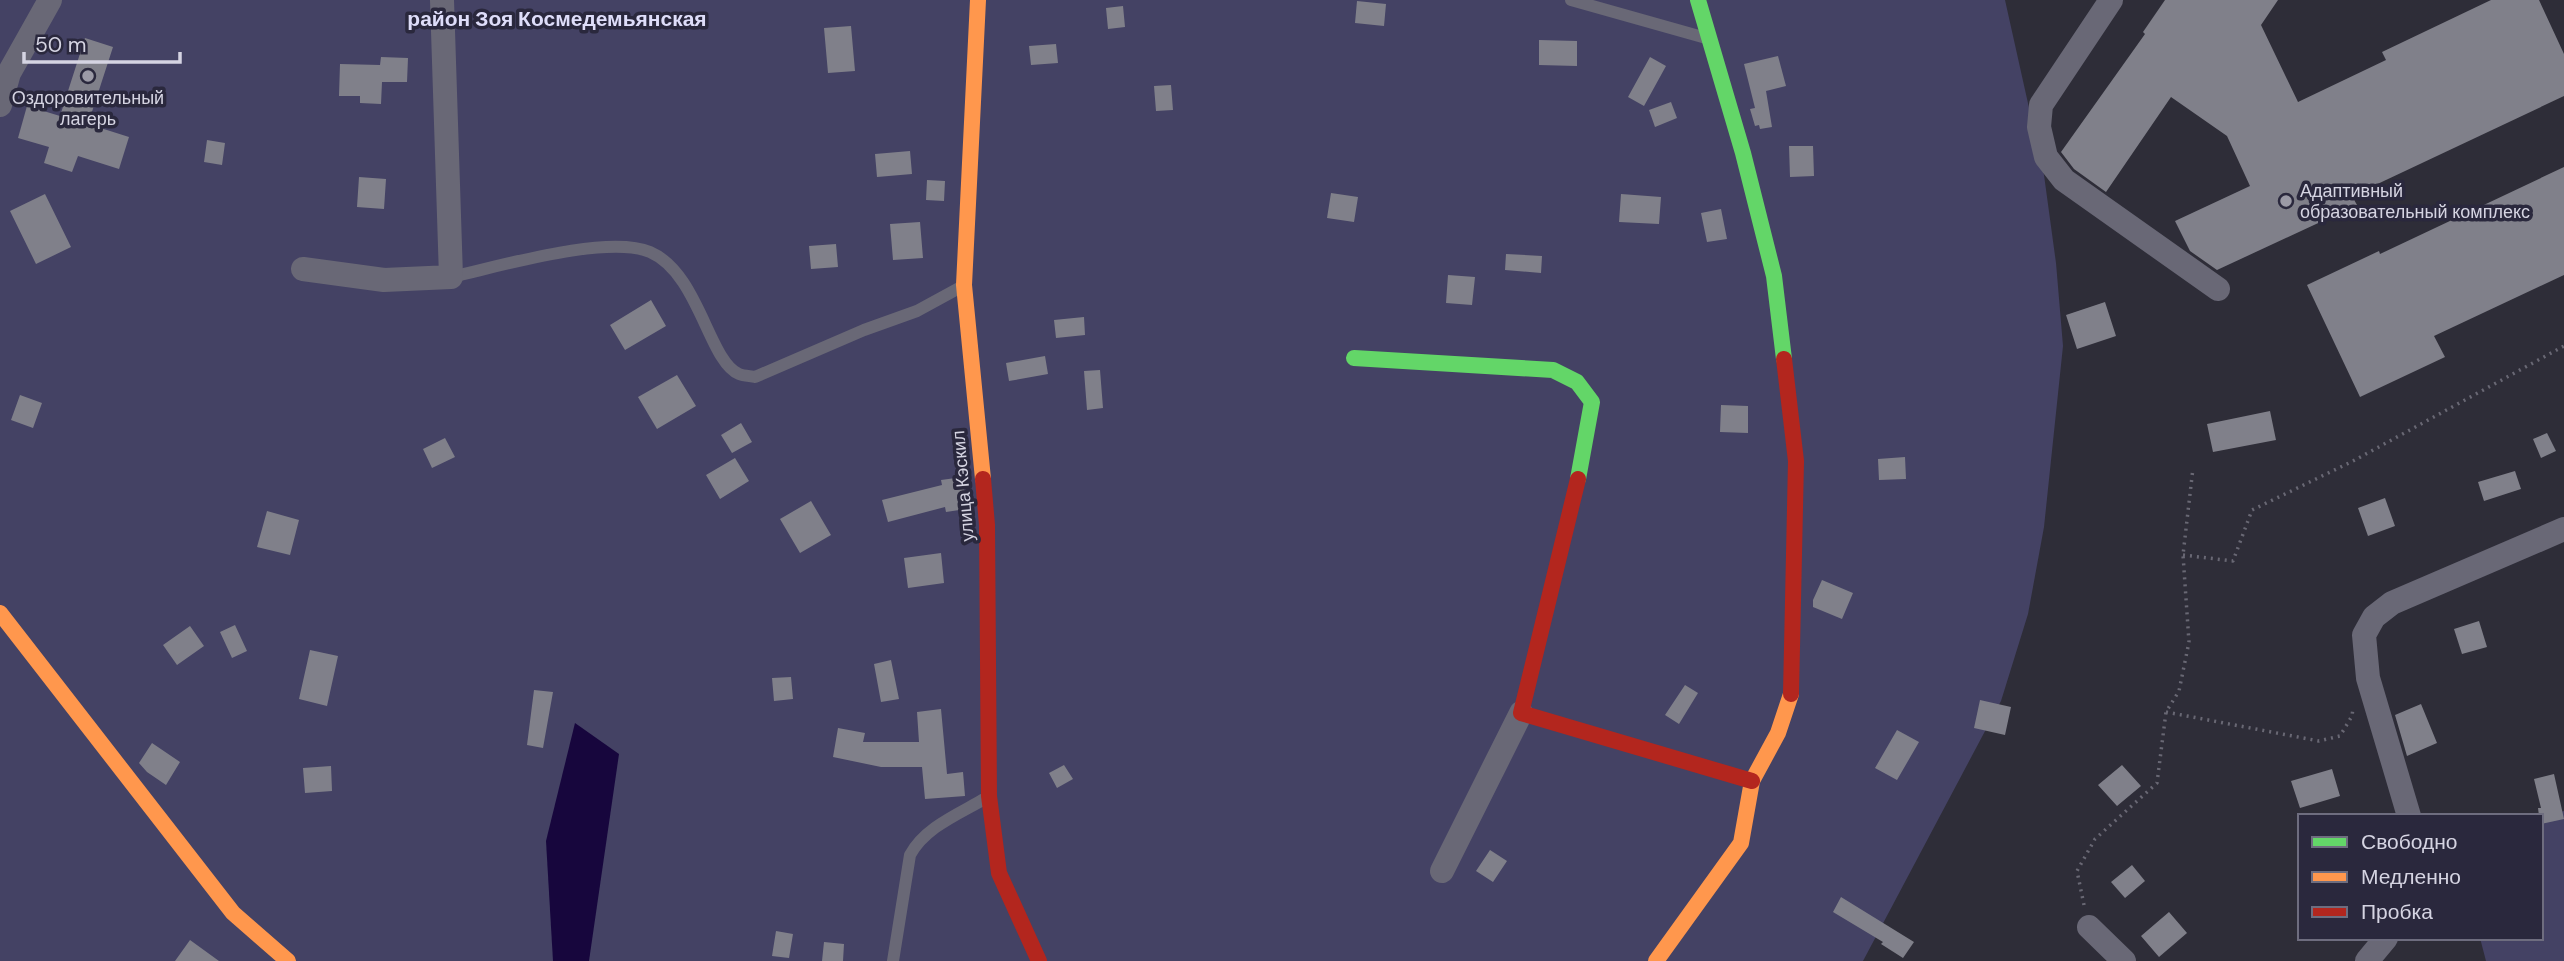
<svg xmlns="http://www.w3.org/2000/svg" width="2564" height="961" font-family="'DM Sans',sans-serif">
<rect width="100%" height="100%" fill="#2e2d38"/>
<!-- green -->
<path fill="#444264" d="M0,0H2005L2044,175L2056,263L2063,346L2044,527L2028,614L2001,701L1863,961H0Z
M2564,811V961H2486L2480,938H2541V816Z"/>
<!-- water -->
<path fill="#17063d" d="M575,723L619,754L589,961H553L546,841Z"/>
<!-- building -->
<path fill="#80808a" d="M2165,0H2278L2261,25L2298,102L2386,60L2382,52L2491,0H2539L2564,54V96L2352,196L2357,205L2217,270L2190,251L2175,221L2250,186L2227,136L2171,97L2106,192L2074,169L2061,152L2145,34L2143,32Z
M1357,1L1386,4L1384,26L1355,23Z
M1123,6L1125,27L1108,29L1106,8Z
M851,26L855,71L828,73L824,28Z
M85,38L113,47L88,124L129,137L119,169L78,156L72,172L44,163L49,147L18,138L27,106L60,116Z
M1539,40L1577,41V66L1539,65Z
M1056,44L1058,63L1031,65L1029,46Z
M1778,56L1786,86L1766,91L1772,127L1760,129L1759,125L1755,126L1750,109L1755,108L1744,64Z
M381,57L408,58L407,82H382L381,104L360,103V96H339L340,64L380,65Z
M1650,57L1666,66L1644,106L1628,97Z
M1171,85L1173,110L1156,111L1154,86Z
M1671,102L1677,118L1655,127L1649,110Z
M207,140L225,143L222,165L204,162Z
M1789,146H1813L1814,176L1790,177Z
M910,151L912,174L877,177L875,154Z
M2564,167V275L2434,336L2445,357L2360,397L2307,285L2379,251L2380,254Z
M359,177L386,179L384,209L357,207Z
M927,180L945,181L944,201L926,200Z
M1331,193L1358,197L1354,222L1327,218Z
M45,194L71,247L36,264L10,211Z
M1621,194L1661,197L1659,224L1619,222Z
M1721,209L1727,239L1707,242L1701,213Z
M920,222L923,258L893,260L890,224Z
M836,244L838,267L811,269L809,246Z
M1506,254L1542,256L1541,273L1505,270Z
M1448,275L1475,277L1472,305L1446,303Z
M651,300L666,326L625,350L610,325Z
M2105,302L2116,336L2077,349L2066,315Z
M1084,317L1085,335L1056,338L1054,320Z
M1045,356L1048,374L1009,381L1006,363Z
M1100,370L1103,408L1087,410L1084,371Z
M677,375L696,406L657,429L638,397Z
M20,395L42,403L33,428L11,420Z
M1721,405L1748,406V433L1720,432Z
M2270,411L2276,440L2213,452L2207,424Z
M741,423L752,442L732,453L721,435Z
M2547,433L2556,451L2541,458L2533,439Z
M445,438L455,457L432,468L423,449Z
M1905,457L1906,479L1879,480L1878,459Z
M735,458L749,481L720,499L706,475Z
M2515,471L2521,489L2484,501L2478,482Z
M963,477L966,509L946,512L945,507L888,522L882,500L942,485L941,480Z
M2385,498L2395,526L2368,536L2358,508Z
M811,501L831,535L800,553L780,519Z
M267,511L299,520L290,555L257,547Z
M941,553L944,583L908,588L904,558Z
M1822,580L1853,593L1842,619L1813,607V600Z
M2479,621L2487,647L2462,654L2454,629Z
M235,625L247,651L232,658L220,632Z
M190,626L204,646L177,665L163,645Z
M310,650L338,656L327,706L299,699Z
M891,660L899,699L881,702L874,664Z
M791,677L793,699L774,701L772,678Z
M1685,685L1698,693L1679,724L1665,715Z
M534,690L553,692L543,748L527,745Z
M1980,700L2011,707L2005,735L1974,728Z
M2421,704L2437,743L2407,756L2395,715Z
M941,709L947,774L963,772L965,796L925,799L922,767H881L833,757L838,728L865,733L863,742H919L917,712Z
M1897,730L1919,742L1897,780L1875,768Z
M152,743L180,762L166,785L147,772L139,763Z
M1064,765L1073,779L1057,788L1049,773Z
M2122,765L2141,786L2117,806L2098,785Z
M331,766L332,791L305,793L303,768Z
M2332,769L2340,796L2300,808L2291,781Z
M2554,774L2564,819L2541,824V816H2539L2538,808H2541L2534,779Z
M1490,850L1507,861L1493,882L1476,871Z
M2132,865L2145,881L2125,898L2111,882Z
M1841,897L1914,942L1903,958L1881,944L1883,942L1833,912Z
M2169,912L2187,933L2159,957L2141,936Z
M776,931L793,934L789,958L772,956Z
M190,940L219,961H175Z
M824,942L844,944L843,961H822Z"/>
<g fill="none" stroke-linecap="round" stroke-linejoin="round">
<!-- path -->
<path stroke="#696874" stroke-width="3.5" stroke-dasharray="2 5" stroke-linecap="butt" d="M2183,555L2233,561L2252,510L2353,461L2564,346
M2166,712L2319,741L2340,736L2352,716L2353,708
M2084,905L2077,871L2095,839L2157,783L2166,712L2179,691L2189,642L2183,555L2193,468"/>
<!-- lane -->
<path stroke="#696876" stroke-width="12" d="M1571,0L1706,38
M451,277C497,267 607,234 650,252C699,273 709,362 739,374C744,376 751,376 755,377L864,330L917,311L961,287
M893,961L910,855C925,827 959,814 986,798"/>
<!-- street -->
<path stroke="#696876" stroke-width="24" d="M2111,0L2041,105L2039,127L2046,157L2064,180L2218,289
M0,105L9,73L50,0
M303,269L384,280L451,277L442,0
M2409,816L2368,678L2364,635L2374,617L2392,603L2564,529
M1442,871L1521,713
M2089,927L2124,961
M2367,961L2386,938"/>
<!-- fast -->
<path stroke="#63d668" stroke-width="16" d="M1698,0L1743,153L1774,276L1784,359
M1354,358L1553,370L1577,382L1592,402L1578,479"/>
<!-- slow -->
<path stroke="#ff974d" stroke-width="16" d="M978,0L964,285L983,479
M0,613L233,913L288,961
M1656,961L1741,843L1752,781L1778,733L1791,694"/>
<!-- jam -->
<path stroke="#b3261e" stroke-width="16" d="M1784,359L1796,461L1791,694
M983,479L987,525L989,796L999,873L1039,961
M1578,479L1521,713L1752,781"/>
</g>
<!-- markers -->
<g fill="#9b9aa6" stroke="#2a283d" stroke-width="2.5">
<circle cx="88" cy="76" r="7"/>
<circle cx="2286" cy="201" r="7"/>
</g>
<g text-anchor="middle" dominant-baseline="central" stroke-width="7" stroke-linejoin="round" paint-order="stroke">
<!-- poi labels -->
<g font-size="18" fill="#d5d4e2" stroke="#2a283d">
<text x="88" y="98">Оздоровительный<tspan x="88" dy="21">лагерь</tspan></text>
<text x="2300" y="191" text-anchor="start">Адаптивный<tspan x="2300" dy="21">образовательный комплекс</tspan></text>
</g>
<!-- street labels -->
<g font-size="18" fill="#d5d4e2" stroke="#2a283d">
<text transform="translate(963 486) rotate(-95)">улица Кэскил</text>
</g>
<!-- quarter labels -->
<g font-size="21" font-weight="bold" fill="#deddf9" stroke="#2a283d">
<text x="557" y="19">район Зоя Космедемьянская</text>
</g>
</g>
<!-- legend -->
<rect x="2298" y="814" width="245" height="126" fill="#2a283d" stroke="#6e6d7f" stroke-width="2"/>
<rect x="2312" y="837" width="35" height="10" fill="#63d668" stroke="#6e6d7f" stroke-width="2"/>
<text x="2361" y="849" font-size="21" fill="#d5d4e2">Свободно</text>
<rect x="2312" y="872" width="35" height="10" fill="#ff974d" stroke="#6e6d7f" stroke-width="2"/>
<text x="2361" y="884" font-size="21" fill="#d5d4e2">Медленно</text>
<rect x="2312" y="907" width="35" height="10" fill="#b3261e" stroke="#6e6d7f" stroke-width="2"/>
<text x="2361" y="919" font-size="21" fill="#d5d4e2">Пробка</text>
<!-- scale -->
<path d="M24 52v10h156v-10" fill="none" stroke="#d5d4e2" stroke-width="3.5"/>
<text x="35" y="52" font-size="21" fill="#d5d4e2" stroke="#2a283d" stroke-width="5" paint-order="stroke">50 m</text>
</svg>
